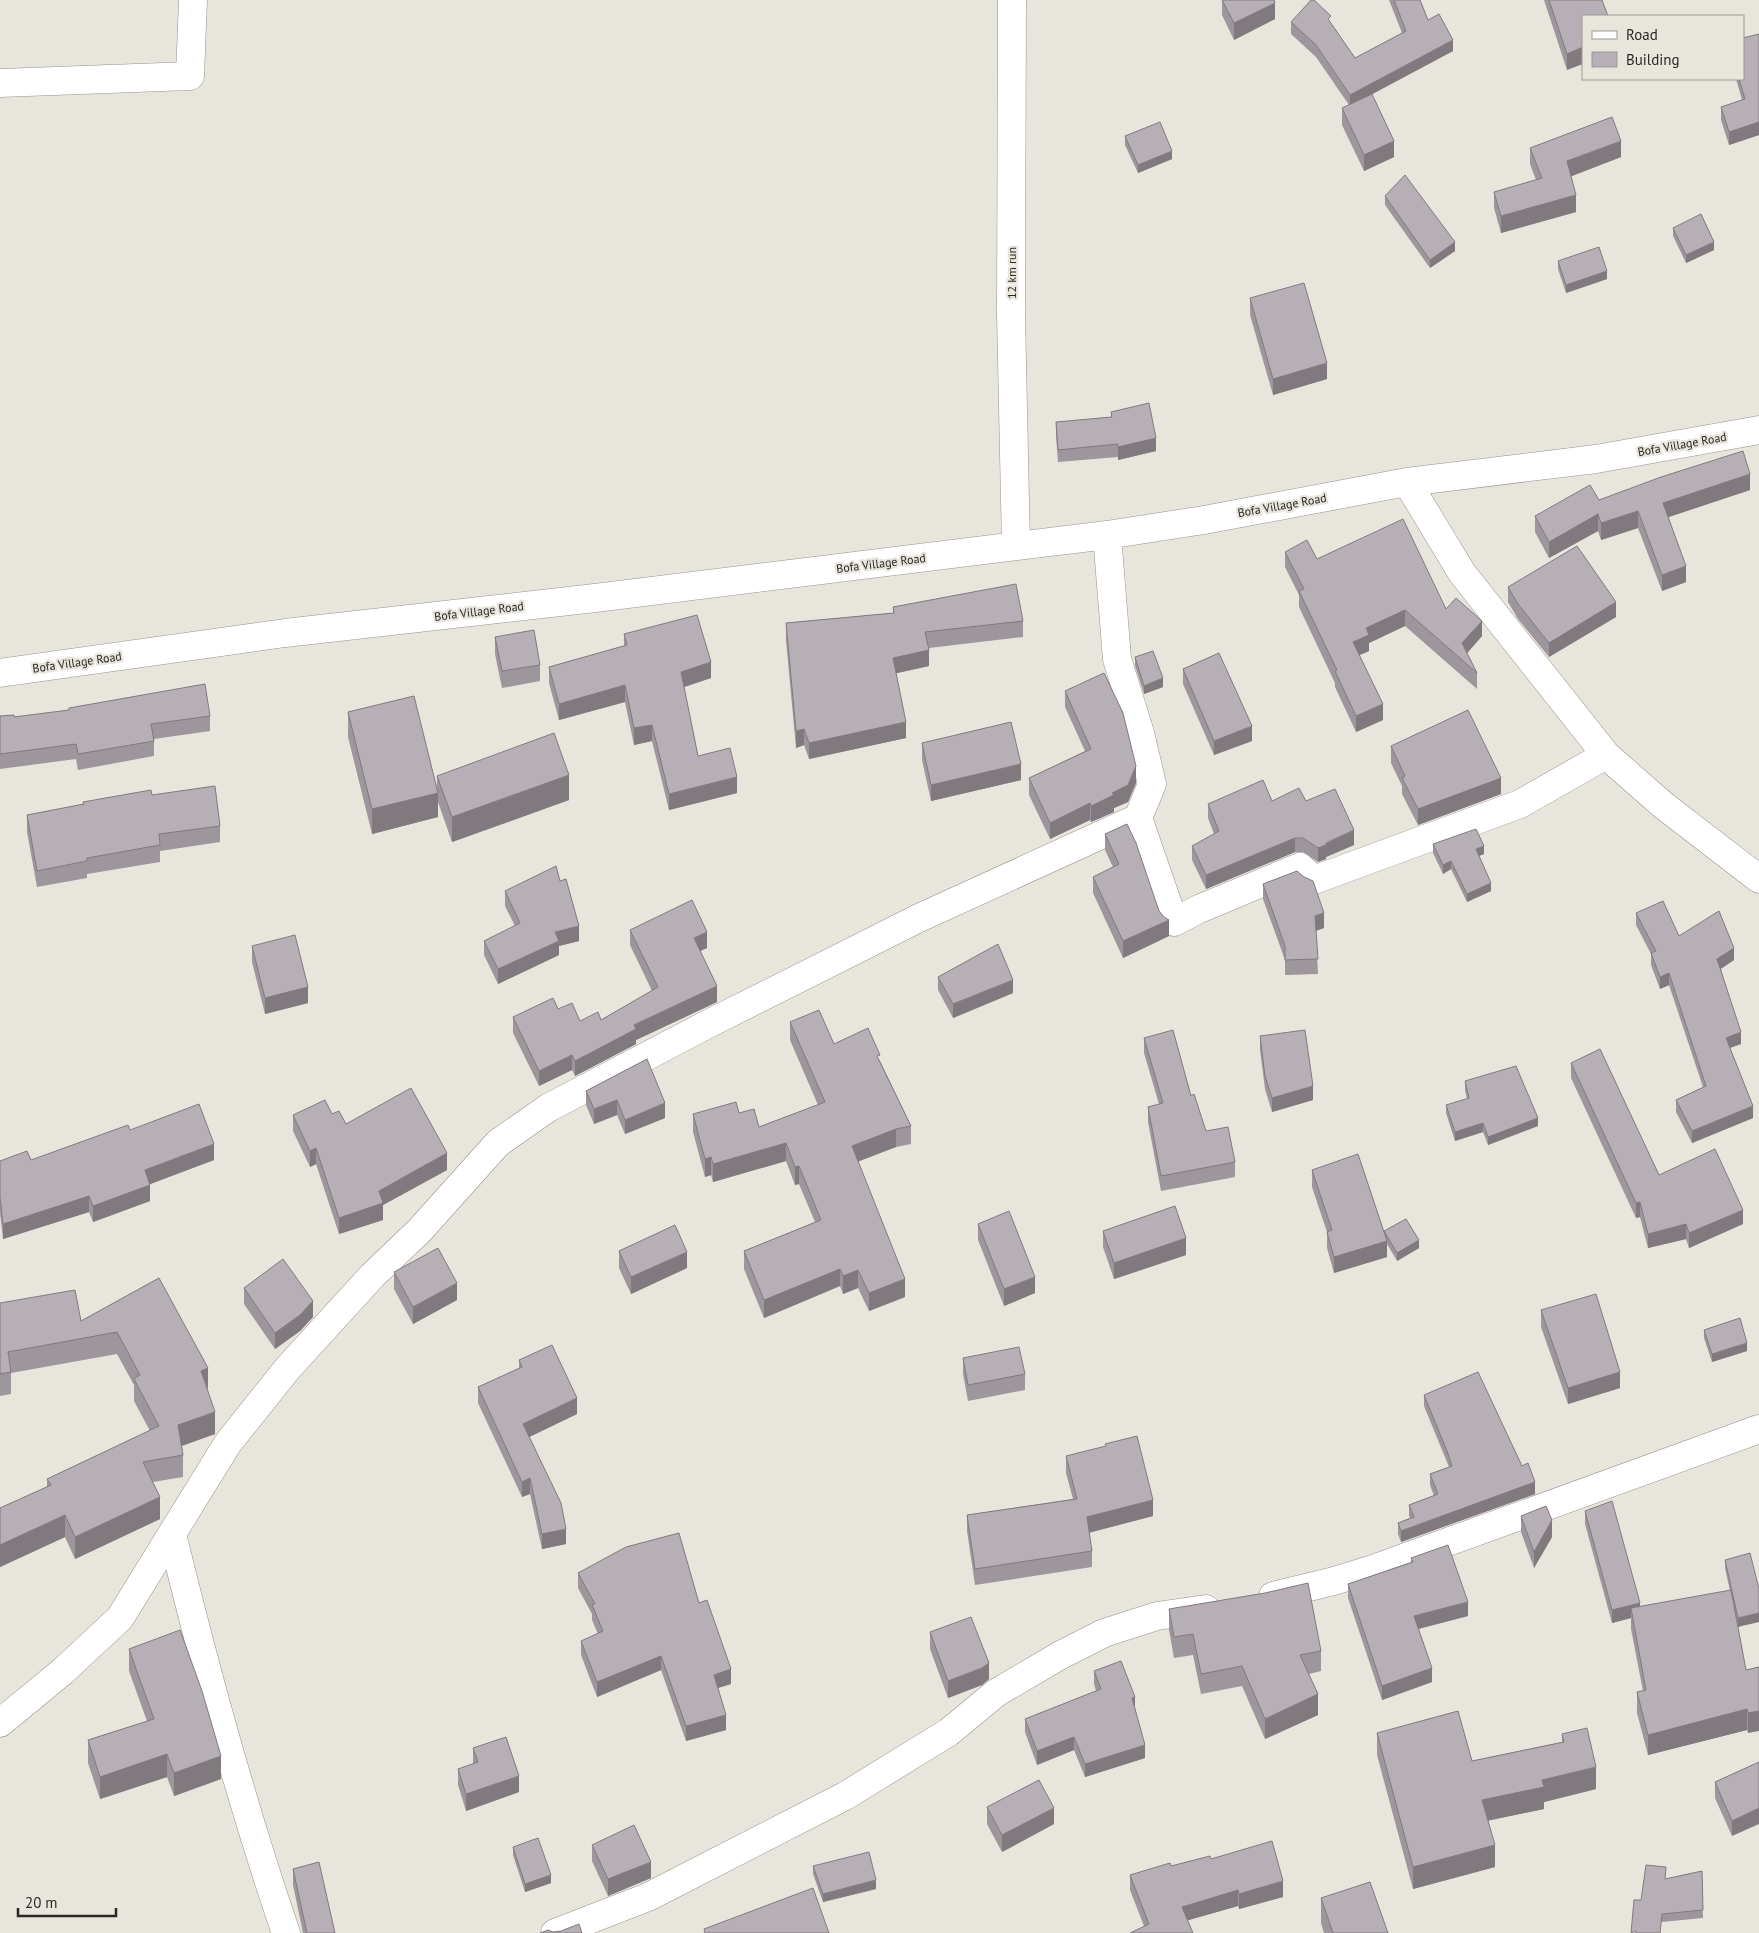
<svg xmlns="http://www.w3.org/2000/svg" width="1759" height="1933" font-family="'PT Sans',sans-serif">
<rect width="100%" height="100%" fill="#e8e5dc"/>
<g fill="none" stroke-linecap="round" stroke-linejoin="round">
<defs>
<path id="street" d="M1012,0L1011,315L1016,546
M0,83L190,76L193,0
M1407,482L1462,573L1606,755L1663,805L1759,879
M1107,535L1117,659L1140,733L1152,784L1138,818L1174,922L1199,909L1300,867L1314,880L1520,804L1606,755
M0,673L285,633L595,598L1107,535L1204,520L1407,482L1596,459L1759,430
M172,1534C205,1669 241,1802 286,1933
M1273,1596L1334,1581L1376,1568L1759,1429
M0,1723L62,1672L120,1618L228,1443L288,1368L372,1276L420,1230L498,1143L548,1108L706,1025L919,918L1138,818
M555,1933L648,1897L845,1796L949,1732L996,1693L1059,1656L1104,1633L1157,1616L1206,1609"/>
</defs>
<!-- street casing -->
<use href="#street" stroke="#96938b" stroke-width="29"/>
<!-- street -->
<use href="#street" stroke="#fff" stroke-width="28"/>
</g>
<!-- wall -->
<path fill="#9d969d" d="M1222,0H1274L1275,19L1234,40L1222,15Z
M1389,0H1420L1428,20L1453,51L1372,94L1394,157L1364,171L1342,125V108L1349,105L1316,57L1291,34V22L1331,23L1355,58L1402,33Z
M1544,0H1602L1567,70Z
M1736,79H1743L1759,135L1729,145L1721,120V107L1742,100Z
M1125,136L1172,159L1138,173L1125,145Z
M1530,148L1621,157L1571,176L1576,212L1501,233L1494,208V192L1536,180L1530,164Z
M1385,196L1455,251L1430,268L1385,205Z
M1673,228L1714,250L1686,263L1673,236Z
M1558,261L1607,279L1566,293L1558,269Z
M1250,298L1327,379L1273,395L1250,315Z
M1111,412L1156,451L1118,460V457L1058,462L1056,435V422L1111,417Z
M1750,490L1668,517L1686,582L1662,591L1638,528L1601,540L1598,531L1549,558L1535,532V516L1599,500Z
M1285,552L1317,559L1446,609L1482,636L1467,653L1477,673V689L1405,626L1369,643V651L1359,655L1383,720L1356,732L1335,687V683L1299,607V595L1285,567Z
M1508,587L1616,617L1549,657L1518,619L1508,602Z
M893,607L1023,621V637L929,648V666L896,673L906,738L809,759L804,745L796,748L786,640V623L893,613Z
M624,634L711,678L684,687L698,756L737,793L669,810L652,741L634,745L625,702L559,720L549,683V667L624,646Z
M495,637L540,665V681L502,688L495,654Z
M1135,657L1163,687L1144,694L1135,666Z
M1183,669L1252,741L1214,755L1183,684Z
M1065,691L1136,783L1128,802L1114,808V812L1091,822L1090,820L1050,839L1029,795V778L1085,751L1065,707Z
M348,712L437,790V776L569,800L452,842L438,802V817L372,834L348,737Z
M0,716L14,717L210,716V731L154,739V756L78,770L76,759L0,769Z
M922,743L1021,780L931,801L922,760Z
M1391,746L1501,794L1418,825L1402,794V786L1391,763Z
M152,795L220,826V842L160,851V862L87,874V878L37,887L27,832V815L83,804V802Z
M1272,801H1306L1354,845L1326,857V859L1318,862L1303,852H1295L1206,889L1192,860V846L1214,834L1208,818V804Z
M1105,834L1159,911L1169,936L1123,958L1093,893V877L1113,867L1105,850Z
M1433,844L1484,854L1479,856L1491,891L1467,902L1451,869L1443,874L1433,853Z
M1263,884L1324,928L1316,931L1318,974L1285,975V960L1263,899Z
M505,891L579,941L559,946V955L498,984L484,955V941L515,926L505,906Z
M1636,913L1679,936L1734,960L1721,969L1741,1044L1730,1048L1753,1118L1692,1143L1676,1112V1100L1703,1087L1669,985L1660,989L1651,965V954L1636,925Z
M630,930L707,948L700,951L717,1002L636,1040V1044L575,1076L572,1070L539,1086L513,1033V1017L558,1009L580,1021L601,1020L652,991L630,945Z
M252,946L308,1003L265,1014L252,962Z
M938,977L1013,993L953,1018L938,990Z
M790,1022L834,1044L880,1061L911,1126V1144L896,1147L858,1161L905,1297L869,1311L858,1288L843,1294L840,1286L764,1318L744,1269V1251L815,1222L799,1184L795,1185L786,1161L713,1182L711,1175L705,1177L693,1132V1114L739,1113L759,1127L818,1105L790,1040Z
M1260,1036L1313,1100L1272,1112L1265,1089L1260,1050Z
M1144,1038L1191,1096L1206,1131L1235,1162V1177L1161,1191L1148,1122V1107L1159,1104L1144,1053Z
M647,1059L665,1118L625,1134L617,1115L594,1124L586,1105V1091Z
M1571,1063L1659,1175L1743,1224L1689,1248L1686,1239L1648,1248L1640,1217L1636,1218L1571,1078Z
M1465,1081L1538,1126L1488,1145L1483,1132L1455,1141L1446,1113V1105L1467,1099L1465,1090Z
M332,1114L346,1124L447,1170L383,1205V1220L339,1234L316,1164L310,1167L293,1131V1115Z
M130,1130L214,1160L150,1184V1201L93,1222L89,1212L3,1239L0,1213V1161L31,1160Z
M1312,1170L1384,1232V1231L1419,1248L1397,1261L1387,1244V1257L1334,1273L1327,1248V1232L1312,1187Z
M978,1224L1035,1293L1004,1306L978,1240Z
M1103,1231L1186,1255L1114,1279L1103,1247Z
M619,1251L687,1268L631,1294L619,1268Z
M394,1272L457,1300L413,1324L394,1289Z
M159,1278L207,1390L215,1434L182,1446L183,1455V1477L153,1482L160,1519L75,1559L65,1537L0,1567V1508L47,1487V1479L150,1431L134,1401V1385L117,1354L11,1373V1394L0,1396V1303L81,1321Z
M244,1288L313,1317L300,1331L275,1349L244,1304Z
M1541,1310L1620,1388L1568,1404L1541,1327Z
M1704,1330L1747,1351L1712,1362L1704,1338Z
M963,1358L1025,1374V1390L968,1401L963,1374Z
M519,1360L577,1414L529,1437L566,1544L542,1549L530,1494L522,1497L478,1403V1387L519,1368Z
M1424,1395L1535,1494L1401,1542L1398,1534V1523L1410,1518L1409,1516V1505L1434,1496L1430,1485V1474L1449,1467L1424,1406Z
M1066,1456L1153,1516L1089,1533L1092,1551V1567L975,1585L967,1531V1515L1073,1499L1066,1473Z
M1585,1511L1640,1607L1730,1591L1725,1568V1560L1750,1553L1738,1627L1734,1608L1746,1670L1759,1667L1748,1733L1747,1730L1648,1755L1637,1713V1692L1643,1691L1631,1629V1618L1612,1623L1585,1524Z
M1521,1516L1552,1537L1534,1568L1521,1532Z
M1411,1558L1468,1616L1418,1629L1432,1682L1382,1700L1348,1598V1584L1411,1562Z
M578,1573L699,1603L731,1684L718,1688L726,1730L686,1741L661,1670L597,1697L581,1655V1641L598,1634L592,1620V1614L578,1588Z
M1169,1609L1321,1651V1671L1309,1674L1318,1715L1265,1739L1242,1686L1201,1694L1193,1655L1174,1658L1169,1630Z
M930,1632L989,1679L982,1685L948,1698L930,1649Z
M129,1649L221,1779L174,1796L167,1777L100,1799L88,1763V1740L147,1721L129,1671Z
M1094,1671L1145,1758L1085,1777L1074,1750L1037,1765L1025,1732V1719L1096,1691L1094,1684Z
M1377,1733L1472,1761L1562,1742V1734L1596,1789L1544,1802V1809L1488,1820L1495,1867L1413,1889L1377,1755Z
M473,1748L519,1792L466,1811L458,1785V1769L473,1764Z
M1759,1762L1732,1836L1715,1798V1782Z
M987,1807L1054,1824L1002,1852L987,1824Z
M592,1845L651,1878L608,1896L592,1861Z
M513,1847L551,1883L525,1892L513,1855Z
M1211,1859L1283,1897L1239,1909L1238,1906L1188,1920L1144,1926L1130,1890V1875Z
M813,1866L876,1889L823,1902L813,1874Z
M293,1869L335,1933H303L293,1885Z
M1702,1871L1703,1918L1662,1922L1641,1900L1666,1879Z
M1321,1898L1388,1933H1324L1321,1923Z"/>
<!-- shaded-wall -->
<path fill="#807a7f" d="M1275,3V19L1234,40V23Z
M1453,40V51L1350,106V95Z
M1583,47V64L1567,70V54Z
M1759,122V135L1729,145V132Z
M1394,141V157L1364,171V155Z
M1621,141V157L1567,178V161Z
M1172,151V159L1138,173V165Z
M1576,195V212L1501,233V216Z
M1455,242V251L1430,268V260Z
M1714,242V250L1686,263V255Z
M1607,271V279L1566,293V285Z
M1327,363V379L1273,395V379Z
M1156,438V451L1118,460V447Z
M1750,474V490L1663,519V503Z
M1638,511V528L1601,540V523Z
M1598,514V531L1549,558V542Z
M1686,566V582L1662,591V575Z
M1616,602V617L1549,657V643Z
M1405,610V626L1369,643V651L1353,658V642L1366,628Z
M1482,621V636L1462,659V643Z
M929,650V666L893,674V658Z
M711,662V678L681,688V672Z
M1163,678V687L1144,694V686Z
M625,685V702L559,720V704Z
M1383,704V720L1356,732V716Z
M906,722V738L809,759V743Z
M652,725V741L634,745V728Z
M1252,726V741L1214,755V741Z
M804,729V745L796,748V731Z
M1021,764V780L931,801V785Z
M1136,766V783L1128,802L1114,808V812L1091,822V806L1112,793Z
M569,775V800L452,842V817Z
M737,777V793L669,810V794Z
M1501,778V794L1418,825V809Z
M438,793V817L372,834V809Z
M1090,803V820L1050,839V823Z
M1354,830V845L1326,857V859L1318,862V848Z
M1295,838V852L1206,889V875Z
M1484,846V854L1476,857V849Z
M1451,861V869L1443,874V865Z
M1491,883V891L1467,902V894Z
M1324,913V928L1315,931V916Z
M1169,920V936L1123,958V941Z
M579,926V941L559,946V955L498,984V969L555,932Z
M707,932V948L694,954V938Z
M1734,948V960L1717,971V959Z
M1669,973V985L1660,989V977Z
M1013,980V993L953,1018V1004Z
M717,986V1002L636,1040V1044L575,1076V1061L634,1025Z
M308,987V1003L265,1014V998Z
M1741,1032V1044L1726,1049V1038Z
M572,1055V1070L539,1086V1071Z
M1313,1086V1100L1272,1112V1098Z
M617,1100V1115L594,1124V1109Z
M665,1103V1118L625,1134V1120Z
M1753,1106V1118L1692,1143V1131Z
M1538,1118V1126L1488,1145V1137Z
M1483,1123V1132L1455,1141V1132Z
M896,1129V1147L852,1164V1146Z
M786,1143V1161L713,1182V1164Z
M214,1144V1160L145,1186V1170Z
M316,1148V1164L310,1167V1151Z
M447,1153V1170L383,1205V1220L339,1234V1218L379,1191Z
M711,1157V1175L705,1177V1159Z
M799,1166V1184L795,1185V1167Z
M150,1185V1201L93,1222V1206Z
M89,1196V1212L3,1239V1224Z
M1640,1202V1217L1636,1218V1203Z
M1743,1210V1224L1689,1248V1233Z
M1686,1224V1239L1648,1248V1234Z
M1186,1238V1255L1114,1279V1263Z
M1419,1240V1248L1397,1261V1253Z
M1387,1241V1257L1334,1273V1257Z
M687,1252V1268L631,1294V1277Z
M840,1269V1286L764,1318V1300Z
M858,1270V1288L843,1294V1276Z
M1035,1277V1293L1004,1306V1289Z
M905,1279V1297L869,1311V1293Z
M457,1283V1300L413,1324V1307Z
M313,1301V1317L300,1331L275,1349V1333Z
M1747,1343V1351L1712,1362V1354Z
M208,1368V1390L201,1371Z
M1620,1372V1388L1568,1404V1388Z
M577,1398V1414L523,1440V1424Z
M215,1412V1434L178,1447V1425Z
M530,1478V1494L522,1497V1482Z
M1535,1482V1494L1401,1542V1531Z
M160,1497V1519L75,1559V1537Z
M1153,1500V1516L1087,1533V1517Z
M65,1515V1537L0,1567V1545Z
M1552,1520V1537L1534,1568V1552Z
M566,1529V1544L542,1549V1534Z
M1468,1602V1616L1414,1630V1616Z
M1640,1603V1616L1631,1608V1618L1612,1623V1610Z
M1759,1613V1622L1738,1627V1618Z
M661,1656V1670L597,1697V1682Z
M989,1663V1679L982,1685L948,1698V1681Z
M1432,1668V1682L1382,1700V1686Z
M731,1669V1684L714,1689V1675Z
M1318,1694V1715L1265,1739V1719Z
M1135,1697V1710L1132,1698Z
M1747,1709V1730L1648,1755V1735Z
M1759,1711V1731L1748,1733V1713Z
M726,1715V1730L686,1741V1726Z
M1074,1737V1750L1037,1765V1751Z
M1145,1745V1758L1085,1777V1764Z
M167,1754V1777L100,1799V1777Z
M221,1756V1779L174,1796V1773Z
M1596,1767V1789L1544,1802V1809L1482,1822V1800L1542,1780Z
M519,1776V1792L466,1811V1794Z
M1054,1808V1824L1002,1852V1835Z
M1759,1808V1824L1732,1836V1821Z
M1495,1845V1867L1413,1889V1867Z
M651,1862V1878L608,1896V1879Z
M551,1875V1883L525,1892V1884Z
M876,1880V1889L823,1902V1894Z
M1283,1881V1897L1239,1909V1894Z
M1238,1890V1906L1182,1922V1907Z"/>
<!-- building -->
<path fill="#b7afb6" stroke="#807a7f" d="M1222,0H1274L1275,3L1234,23Z
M1311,0H1314L1331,16L1328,19L1355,58L1406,31L1394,0H1420L1428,20L1439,14L1453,40L1350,95L1316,45L1291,22Z
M1549,0H1602L1608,16H1583V47L1567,54Z
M1759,34V122L1729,132L1721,107L1745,99L1739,79H1743V38Z
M1372,94L1394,141L1364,155L1342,108Z
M1612,117L1621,141L1567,161L1576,195L1501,216L1494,192L1542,178L1530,148Z
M1160,122L1172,151L1138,165L1125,136Z
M1405,175L1455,242L1430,260L1385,196Z
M1701,214L1714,242L1686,255L1673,228Z
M1599,247L1607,271L1566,285L1558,261Z
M1304,283L1327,363L1273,379L1250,298Z
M1149,403L1156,438L1118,447V444L1058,450L1056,422L1112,417L1111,412Z
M1743,451L1750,474L1663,503L1686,566L1662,575L1638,511L1601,523L1598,514L1549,542L1535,516L1590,485L1599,500L1661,477Z
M1403,519L1446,609L1456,598L1482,621L1462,643L1477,673L1405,610L1366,628L1369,635L1353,642L1383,704L1356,716L1335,671L1337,670L1299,591L1304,589L1285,552L1307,540L1317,559Z
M1577,546L1616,602L1549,643L1518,604L1508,587Z
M1016,584L1023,621L925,632L929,650L893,658L906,722L809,743L804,729L796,731L786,623L894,613L893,607Z
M697,615L711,662L681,672L698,756L730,748L737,777L669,794L652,725L634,728L625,685L559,704L549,667L627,645L624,634Z
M534,630L540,665L502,671L495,637Z
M1153,651L1163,678L1144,686L1135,657Z
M1219,653L1252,726L1214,741L1183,669Z
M1104,673L1123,713L1136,766L1128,785L1112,793L1114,795L1091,806L1090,803L1050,823L1029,778L1091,749L1065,691Z
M205,684L210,716L151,724L154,741L78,754L76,744L0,754V716L14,715V717L69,710V708Z
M414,696L438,793L372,809L348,712Z
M1468,710L1501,778L1418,809L1402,778L1405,776L1391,746Z
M1011,722L1021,764L931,785L922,743Z
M554,733L569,775L452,817L437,776Z
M1263,780L1272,801L1299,788L1306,801L1335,789L1354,830L1326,843V845L1318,848L1303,838H1295L1206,875L1192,846L1219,831L1208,804Z
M215,786L220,826L159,834L160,845L87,858V861L37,871L27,815L84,804L83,802L151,790L152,795Z
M1127,824L1136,843L1159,911L1164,917L1169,920L1123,941L1093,877L1119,864L1105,834Z
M1476,829L1484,846L1476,849L1491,883L1467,894L1451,861L1443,865L1433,844Z
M556,866L560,881L566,879L579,926L555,932L559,941L498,969L484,941L520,923L505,891Z
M1297,871L1304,877L1313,881L1324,913L1315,916L1318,959L1285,960V946L1263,884Z
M692,900L707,932L694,938L717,986L634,1025L636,1029L575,1061L572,1055L539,1071L513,1017L553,998L558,1009L572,1003L580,1021L598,1012L601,1020L658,987L630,930Z
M1663,901L1679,936L1719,911L1734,948L1717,959L1741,1032L1726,1038L1753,1106L1692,1131L1676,1100L1706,1086L1669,973L1660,977L1651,953L1656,951L1636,913Z
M295,935L308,987L265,998L252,946Z
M998,944L1013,980L953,1004L938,977Z
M819,1010L834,1044L868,1028L880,1055L877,1056L911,1126L896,1129L852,1146L905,1279L869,1293L858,1270L843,1276L840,1269L764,1300L744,1251L821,1220L799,1166L795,1167L786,1143L713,1164L711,1157L705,1159L693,1114L736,1102L739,1113L754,1109L759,1127L825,1102L790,1022Z
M1173,1030L1191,1096L1194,1094L1206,1131L1228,1127L1235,1162L1161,1176L1148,1107L1163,1103L1144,1038Z
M1305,1030L1313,1086L1272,1098L1265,1076L1260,1036Z
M1600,1049L1659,1175L1715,1149L1743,1210L1689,1233L1686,1224L1648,1234L1640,1202L1636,1203L1571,1063Z
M647,1059L665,1103L625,1120L617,1100L594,1109L586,1091Z
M1516,1066L1538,1118L1488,1137L1483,1123L1455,1132L1446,1105L1469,1098L1465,1081Z
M411,1088L447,1153L379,1191L383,1203L339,1218L316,1148L310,1151L293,1115L325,1100L332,1114L339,1111L346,1124Z
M199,1104L214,1144L145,1170L150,1185L93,1206L89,1196L3,1224L0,1197V1161L27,1151L31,1160L128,1125L130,1130Z
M1358,1154L1387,1241L1334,1257L1327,1232L1332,1230L1312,1170Z
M1175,1206L1186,1238L1114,1263L1103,1231Z
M1009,1211L1035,1277L1004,1289L978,1224Z
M1406,1219L1419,1240L1397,1253L1384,1231Z
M675,1225L687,1252L631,1277L619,1251Z
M438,1248L457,1283L413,1307L394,1272Z
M283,1259L313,1301L300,1315L275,1333L244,1288Z
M159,1278L208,1368L201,1371L215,1412L178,1425L183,1455L143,1462L160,1497L75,1537L65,1515L0,1545V1508L51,1485L47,1479L159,1426L134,1379L140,1375L117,1332L8,1352L11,1372L0,1374V1303L75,1290L81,1321Z
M1596,1294L1620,1372L1568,1388L1541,1310Z
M1740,1318L1747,1343L1712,1354L1704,1330Z
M552,1345L577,1398L523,1424L561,1503L566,1529L542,1534L530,1478L522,1482L478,1387L522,1367L519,1360Z
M1019,1347L1025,1374L968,1385L963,1358Z
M1478,1372L1522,1466L1528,1463L1535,1482L1401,1531L1398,1523L1414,1517L1409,1505L1438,1494L1430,1474L1452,1466L1447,1451L1424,1395Z
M1137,1436L1153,1500L1087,1517L1092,1551L975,1569L967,1515L1077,1499L1066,1456L1106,1446L1105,1444Z
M1612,1501L1640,1603L1612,1610L1585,1511Z
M1546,1506L1552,1520L1534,1552L1521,1516Z
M679,1533L699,1603L707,1600L731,1669L714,1675L726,1715L686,1726L661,1656L597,1682L581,1641L603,1631L592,1605L595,1604L578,1573L626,1547Z
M1448,1545L1468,1602L1414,1616L1432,1668L1382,1686L1348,1584L1413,1562L1411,1558Z
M1750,1553L1759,1589V1613L1738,1618L1725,1560Z
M1308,1583L1321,1651L1300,1655L1318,1694L1265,1719L1242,1666L1201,1674L1193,1634L1174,1637L1169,1609L1265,1593Z
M1731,1590L1746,1670L1759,1667V1711L1748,1713L1747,1709L1648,1735L1637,1692L1646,1690L1631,1608Z
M971,1617L989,1663L982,1668L948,1681L930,1632Z
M180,1630L202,1691L221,1756L174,1773L167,1754L100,1777L88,1740L154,1719L129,1649Z
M1121,1661L1135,1697L1132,1698L1145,1745L1085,1764L1074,1737L1037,1751L1025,1719L1101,1689L1094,1671Z
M1458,1711L1472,1761L1564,1742L1562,1734L1587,1728L1596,1767L1542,1780L1544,1787L1482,1800L1495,1845L1413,1867L1377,1733Z
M506,1737L519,1776L466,1794L458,1769L478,1762L473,1748Z
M1759,1762V1808L1732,1821L1715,1782Z
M1039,1780L1054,1808L1002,1835L987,1807Z
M634,1825L651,1862L608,1879L592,1845Z
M538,1838L551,1875L525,1884L513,1847Z
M1272,1841L1283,1881L1239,1894L1238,1890L1182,1907L1193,1933H1130L1149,1924L1130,1875L1170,1863L1171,1866L1210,1856L1211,1859Z
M869,1852L876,1880L823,1894L813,1866Z
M319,1862L335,1933H307L293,1869Z
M1646,1865L1666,1867L1665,1879L1702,1871L1703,1910L1662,1914L1660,1933H1636V1931L1631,1933L1634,1900H1641Z
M1370,1882L1388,1933H1333L1321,1898Z
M813,1888L829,1933H705L704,1929Z
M579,1924L582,1933H540L548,1930L553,1932L561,1931Z"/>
<g text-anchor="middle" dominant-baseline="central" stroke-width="4.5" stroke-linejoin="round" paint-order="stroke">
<!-- street labels -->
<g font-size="12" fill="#292825" stroke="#e8e5dc">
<text transform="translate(1011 273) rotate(-90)">12 km run</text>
<text transform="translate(1682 444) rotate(-10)">Bofa Village Road</text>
<text transform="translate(1282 505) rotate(-10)">Bofa Village Road</text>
<text transform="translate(881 563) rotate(-7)">Bofa Village Road</text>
<text transform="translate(479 611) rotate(-7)">Bofa Village Road</text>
<text transform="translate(77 662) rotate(-8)">Bofa Village Road</text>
</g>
</g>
<!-- legend -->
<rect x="1582" y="15" width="162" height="65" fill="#e8e5dc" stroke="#9c9993"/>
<rect x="1592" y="31" width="25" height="8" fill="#ffffff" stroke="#9c9993"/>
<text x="1626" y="40" font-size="15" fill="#292825">Road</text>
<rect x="1592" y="52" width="25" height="15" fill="#b7afb6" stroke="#9c9993"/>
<text x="1626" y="65" font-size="15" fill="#292825">Building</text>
<!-- scale -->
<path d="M18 1908v8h98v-8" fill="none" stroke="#292825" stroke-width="2.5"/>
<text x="25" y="1908" font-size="15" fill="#292825" stroke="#e8e5dc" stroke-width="4" paint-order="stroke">20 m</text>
</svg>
